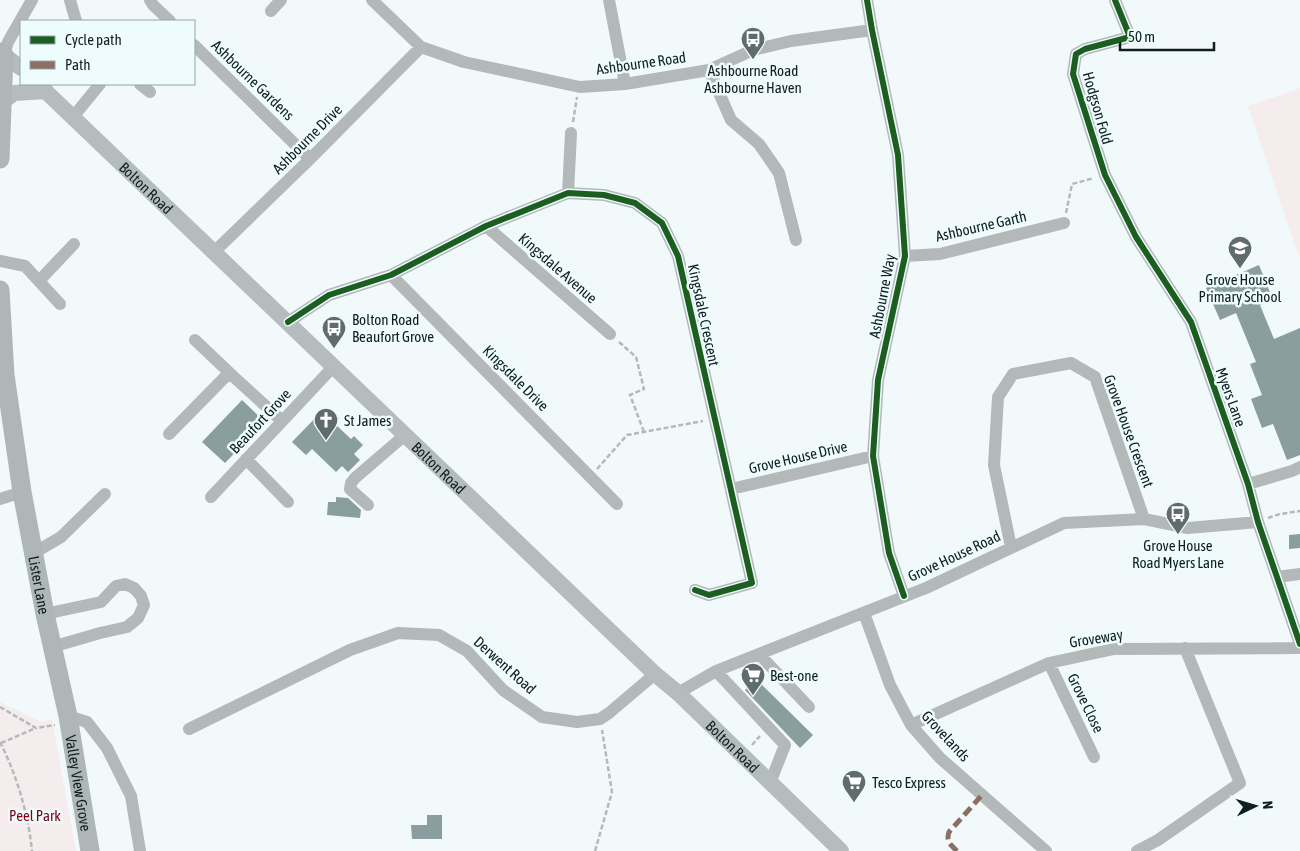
<svg xmlns="http://www.w3.org/2000/svg" width="1300" height="851" font-family="'Asap Condensed',sans-serif">
<rect width="100%" height="100%" fill="#f2f9fa"/>
<!-- green -->
<path fill="#f5eded" d="M1300,88V256L1299,257L1248,106Z
M0,702L42,722L52,719L76,851H0Z"/>
<!-- building -->
<path fill="#8a9d9f" d="M1259,265L1273,300L1260,305L1274,339L1300,328V455L1287,460L1273,424L1262,428L1251,399L1262,395L1250,364L1256,362L1236,313L1220,320L1206,288Z
M242,400L265,422L225,463L202,442Z
M330,410L339,418L334,423L351,439L354,436L363,445L354,454L360,460L348,472L342,466L336,472L312,449L306,455L292,442L320,413L324,416Z
M336,497L348,498L361,510L360,518L327,515L328,502H336Z
M1300,534V548L1289,549V535Z
M756,679L813,735L800,748L745,690Z
M427,815H442V839H412L411,825H427Z"/>
<g fill="none" stroke-linecap="round" stroke-linejoin="round">
<!-- path -->
<path stroke="#b4b9ba" stroke-width="2.5" stroke-dasharray="5 2.5" stroke-linecap="butt" d="M573,122L577,97
M1066,213L1072,184L1094,178
M619,342L636,357L644,389L630,395L644,432
M597,469L627,435L703,421
M1268,518L1280,514L1300,511
M0,707L36,728L55,725
M0,742C17,776 28,813 32,851
M1,743L36,728
M752,745L760,736
M595,851L612,792L602,730"/>
<!-- minor -->
<path stroke="#b3b8b9" stroke-width="12" d="M70,0L76,21
M150,0L153,5L170,21
M372,0L421,47L464,62L580,87L625,84L709,70L753,50L791,41L872,30
M609,0L625,84
M867,0L872,30L898,155L905,256L878,380L873,456L889,553L904,596
M1115,0L1130,37L1085,49L1076,54L1073,74L1105,175L1136,237L1191,322L1248,484L1258,522L1300,644
M271,11L281,0
M194,45L310,159
M4,55L8,42L32,0
M709,70L731,120L759,144L779,173L796,240
M140,84L150,92
M73,117L100,84
M568,193L571,133
M486,226L610,334
M214,252L310,159L421,47
M905,256L940,254L1064,223
M0,261L25,266L60,304
M391,275L617,504
M39,281L74,244
M288,322L329,295L391,275L486,226L568,193L604,195L635,203L662,223L678,256L752,583L709,595L695,590
M195,340L235,378L282,421
M169,434L229,373
M246,459L288,502
M1248,484L1292,471L1300,467
M731,489L873,456
M211,497L333,367
M0,499L22,492
M368,505L350,489L351,483L355,478L405,435
M1011,547L994,465L998,397L1013,374L1071,363L1095,377L1144,519
M34,553L61,537L105,494
M1277,577L1300,574
M864,613L890,685L911,725L940,758L1046,851
M45,614L101,602L116,586L125,584L134,588L141,596L144,605L138,618L127,627L100,633L52,647
M759,654L809,707
M1049,663L1094,757
M716,671L785,745L770,783
M678,693L716,671L926,588L1064,523L1144,519L1188,528L1258,522
M68,716L87,722L107,748L131,796L140,851
M911,725L1049,663L1114,649L1300,648
M189,729L350,650L398,633L439,635L467,651L503,690L542,717L577,722L600,719L609,713L655,674
M1137,851L1158,840L1240,783L1185,648"/>
<!-- major -->
<g stroke="#b5bcbd" stroke-width="16">
<path d="M4,55L21,68"/>
<path id="s1" d="M38,84L655,674L678,693L841,851"/>
<path d="M2,102L14,93L46,91"/>
</g>
<!-- highway -->
<g stroke="#aeb6b6" stroke-width="19">
<path d="M0,52L4,55L0,159"/>
<path id="s2" d="M0,290L5,375L22,492L45,614L68,716L90,851"/>
</g>
<!-- quiet -->
<path stroke="#8d6e63" stroke-width="5" stroke-dasharray="10 5" stroke-linecap="butt" d="M957,851C950,844 946,842 949,832L982,795"/>
<defs>
<path id="cycleway" d="M867,0L872,30L898,155L905,256L878,380L873,456L889,553L904,596
M1115,0L1130,37L1085,49L1076,54L1073,74L1105,175L1136,237L1191,322L1248,484L1258,522L1300,644
M288,322L329,295L391,275L486,226L568,193L604,195L635,203L662,223L678,256L752,583L709,595L695,590"/>
</defs>
<!-- cycleway casing -->
<use href="#cycleway" stroke="#eefcfe" stroke-width="9"/>
<!-- cycleway -->
<use href="#cycleway" stroke="#1b5e20" stroke-width="6"/>
</g>
<!-- icons -->
<defs>
<symbol id="bus-pin" viewBox="-11 -11 22 30"><path d="M0 17L-7.5 6A9.5 9.5 0 1 1 7.5 6Z" fill="#606b6c" stroke="#eefcfe"/><path d="M-5-6H5V4H4V6H2V4H-2V6H-4V4H-5ZM-3.5-4V0h7V-4ZM-3.5 1.2v1.5H-2V1.2ZM2 1.2v1.5H3.5V1.2Z" fill="#fff"/></symbol>
<symbol id="school-pin" viewBox="-11 -11 22 30"><path d="M0 17L-7.5 6A9.5 9.5 0 1 1 7.5 6Z" fill="#606b6c" stroke="#eefcfe"/><path d="M0-5L7-2L0 1L-7-2ZM-4 1L0 2.5L4 1V4Q0 6-4 4Z" fill="#fff"/></symbol>
<symbol id="church-pin" viewBox="-11 -11 22 30"><path d="M0 17L-7.5 6A9.5 9.5 0 1 1 7.5 6Z" fill="#606b6c" stroke="#eefcfe"/><path d="M-1.2-6h2.4v3.5h3.3v2.4h-3.3V6h-2.4V-.1h-3.3v-2.4h3.3Z" fill="#fff"/></symbol>
<symbol id="supermarket-pin" viewBox="-11 -11 22 30"><path d="M0 17L-7.5 6A9.5 9.5 0 1 1 7.5 6Z" fill="#606b6c" stroke="#eefcfe"/><path d="M-6-5.5h2.5l.6 2H6L4.5 2H-2.5L-4.4-4H-6ZM-1.5 3.2a1.3 1.3 0 1 0 .1 0ZM3 3.2a1.3 1.3 0 1 0 .1 0Z" fill="#fff"/></symbol>
</defs>
<g fill-rule="evenodd">
<use href="#bus-pin" x="739" y="25" width="28" height="38"/>
<use href="#school-pin" x="1226" y="234" width="28" height="38"/>
<use href="#bus-pin" x="320" y="314" width="28" height="38"/>
<use href="#church-pin" x="312" y="406" width="28" height="38"/>
<use href="#bus-pin" x="1164" y="500" width="28" height="38"/>
<use href="#supermarket-pin" x="739" y="661" width="28" height="38"/>
<use href="#supermarket-pin" x="840" y="768" width="28" height="38"/>
</g>
<g text-anchor="middle" dominant-baseline="central" stroke-width="5" stroke-linejoin="round" paint-order="stroke">
<!-- street labels -->
<g font-size="15" fill="#111e20" stroke="#eefcfe">
<text transform="translate(641 63) rotate(-8)">Ashbourne Road</text>
<text transform="translate(253 80) rotate(44)">Ashbourne Gardens</text>
<text transform="translate(1098 108) rotate(74)">Hodgson Fold</text>
<text transform="translate(307 139) rotate(-45)">Ashbourne Drive</text>
<text stroke="none"><textPath href="#s1" startOffset="150">Bolton Road</textPath></text>
<text transform="translate(981 226) rotate(-13)">Ashbourne Garth</text>
<text transform="translate(558 268) rotate(41)">Kingsdale Avenue</text>
<text transform="translate(882 296) rotate(-79)">Ashbourne Way</text>
<text transform="translate(704 315) rotate(78)">Kingsdale Crescent</text>
<text transform="translate(516 378) rotate(45)">Kingsdale Drive</text>
<text transform="translate(1231 397) rotate(70)">Myers Lane</text>
<text transform="translate(260 421) rotate(-47)">Beaufort Grove</text>
<text transform="translate(1129 431) rotate(70)">Grove House Crescent</text>
<text transform="translate(798 457) rotate(-13)">Grove House Drive</text>
<text stroke="none"><textPath href="#s1" startOffset="555">Bolton Road</textPath></text>
<text transform="translate(954 556) rotate(-25)">Grove House Road</text>
<text stroke="none"><textPath href="#s2" startOffset="298">Lister Lane</textPath></text>
<text transform="translate(1096 638) rotate(-9)">Groveway</text>
<text transform="translate(505 665) rotate(42)">Derwent Road</text>
<text transform="translate(1086 703) rotate(64)">Grove Close</text>
<text transform="translate(946 736) rotate(47)">Grovelands</text>
<text stroke="none"><textPath href="#s1" startOffset="960">Bolton Road</textPath></text>
<text stroke="none"><textPath href="#s2" startOffset="500">Valley View Grove</textPath></text>
</g>
<!-- poi labels -->
<g font-size="15" fill="#111e20" stroke="#eefcfe" text-anchor="start">
<text x="753" y="70" text-anchor="middle">Ashbourne Road<tspan x="753" dy="17">Ashbourne Haven</tspan></text>
<text x="1240" y="279" text-anchor="middle">Grove House<tspan x="1240" dy="17">Primary School</tspan></text>
<text x="352" y="319">Bolton Road<tspan x="352" dy="17">Beaufort Grove</tspan></text>
<text x="344" y="420">St James</text>
<text x="1178" y="545" text-anchor="middle">Grove House<tspan x="1178" dy="17">Road Myers Lane</tspan></text>
<text x="770" y="675">Best-one</text>
<text x="872" y="782">Tesco Express</text>
</g>
<!-- park labels -->
<g font-size="15" fill="#830011" stroke="#eefcfe">
<text x="35" y="815">Peel Park</text>
</g>
</g>
<!-- legend -->
<rect x="20" y="20" width="175" height="65" fill="#eefcfe" stroke="#96a3a5"/>
<rect x="30" y="36" width="25" height="8" fill="#1b5e20" stroke="#96a3a5"/>
<text x="65" y="45" font-size="15" fill="#111e20">Cycle path</text>
<rect x="30" y="61" width="25" height="8" fill="#8d6e63" stroke="#96a3a5"/>
<text x="65" y="70" font-size="15" fill="#111e20">Path</text>
<!-- north arrow -->
<g transform="translate(1255 806) rotate(85)" stroke="#eefcfe" stroke-width="4" paint-order="stroke">
<path d="M0-4L9 19L0 12L-9 19Z" fill="#111e20"/>
<text y="-8" font-size="14" font-weight="bold" text-anchor="middle" fill="#111e20">N</text>
</g>
<!-- scale -->
<path d="M1120 42v8h94v-8" fill="none" stroke="#111e20" stroke-width="2.5"/>
<text x="1128" y="42" font-size="15" fill="#111e20" stroke="#eefcfe" stroke-width="4" paint-order="stroke">50 m</text>
</svg>
